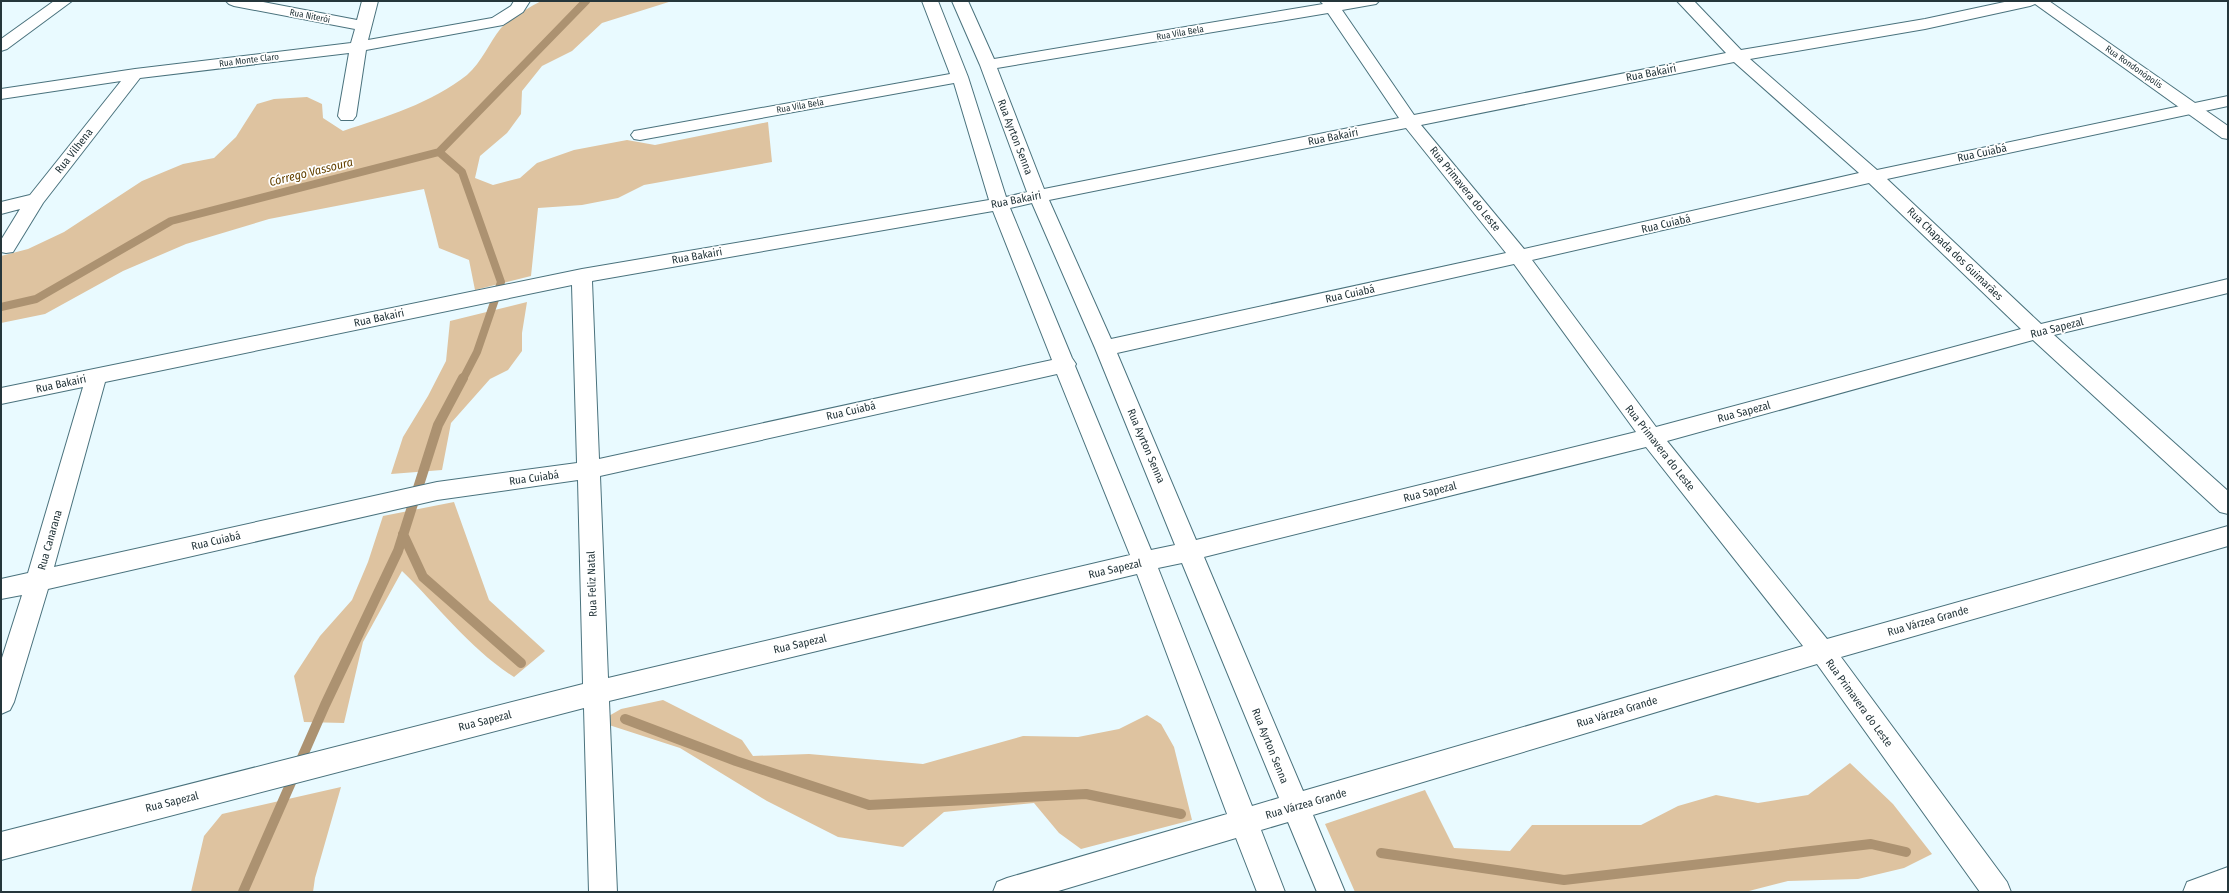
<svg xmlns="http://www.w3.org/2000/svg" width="2229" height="893" font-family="'Fira Sans Condensed',sans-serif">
<rect width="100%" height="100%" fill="#e9faff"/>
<!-- forest -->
<path fill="#dec3a0" d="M541,1H672L602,23L572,51L542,66L522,91L521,114L507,133L480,156L475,178L493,185L520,178L537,163L574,150L627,140L655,145L768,122L772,162L644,185L618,198L582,205L538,208L531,276L475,290L469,260L439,248L424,189L269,219L186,244L123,271L45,314L1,323V256L28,249L64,232L142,181L183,164L214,158L236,137L257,104L274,99L307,97L322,104L323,118L343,131C385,117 432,103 467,75C482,62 489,43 501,28C509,19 530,7 541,1Z
M527,302L522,333V351L508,370L490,379L451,423L442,470L391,474L403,437L428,396L446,361L450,321Z
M454,502L489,600L545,651L514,677C470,649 439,607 402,571L363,642L344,723L304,722L294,676L320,636L352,600L368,562L383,516Z
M663,700L742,740L753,756L809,754L923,764L1023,736L1078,737L1119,729L1147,715L1161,724L1174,747L1192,820L1081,849L1059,833L1034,803L944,812L903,847L838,837L767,801L680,748L609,725L607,717L621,709Z
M1850,763L1893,804L1932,854L1904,868L1858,879L1788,881L1745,892H1355L1325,824L1425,790L1454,848L1510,851L1532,825H1641L1678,806L1716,795L1758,803L1808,795Z
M341,787L315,878L313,892H191L204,836L222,814Z"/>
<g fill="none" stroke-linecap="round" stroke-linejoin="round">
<!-- stream-far1 -->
<path stroke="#ac9271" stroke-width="8" d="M439,152L462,172L501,282L477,352L463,379
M1,307L36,299L171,221L439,152L586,1"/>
<!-- stream -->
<path stroke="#ac9271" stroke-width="10" d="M403,534L423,577L521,663
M625,719L736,761L869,805L1086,794L1181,814
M1381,853L1564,880L1871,844L1906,852
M243,892L325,705L398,551L438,425L463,378"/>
<defs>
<path id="minor" d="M54,1H72L7,49L1,51V39Z
M226,1H258L357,20L362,1H378L368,40L492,18L511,6L514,1H530L523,12L503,25L366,50L356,116L353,120H341L338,116L349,53L140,78L43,203L13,252L6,253L1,252V240L20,209L1,214V202L30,195L121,81L1,99V89L135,69L351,43L355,29L234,6L229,4Z
M922,1H938L968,77L1006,197L1027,192L980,65L952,1H968L994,59L1323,4L1320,1H1379L1376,4L1342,10L1414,115L1726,53L1677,1H1694L1741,50L1925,19L2009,1H2038L2035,4L2030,6L1925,29L1750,59L1877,170L2228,96V106L1887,179L2041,324L2228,279V293L2054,335L2228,491V514L2220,512L2033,340L1667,441L1827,639L2228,526V546L1841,657L2007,882L2011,892H1980L1817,664L1313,815L1345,892H1317L1288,822L1261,830L1285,892H1257L1236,838L1055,892H993L997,882L1007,878L1227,814L1137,574L609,701L617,892H589L584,708L1,860V832L583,684L578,480L437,500L48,589L14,702L10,710L1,714V661L22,595L1,599V579L28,573L83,387L1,404V388L582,269L989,200L954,83L640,140L634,139L631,135L634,131L640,130L950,74ZM1328,13L1399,118L1044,189L997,68ZM1734,62L1859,173L1524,249L1421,125ZM1406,128L1506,253L1111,339L1049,200ZM1869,183L2021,329L1656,427L1532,260ZM1032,203L1095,348L1175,545L1151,550L1075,366L1076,364L1072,358L1010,208ZM993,211L1052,360L599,459L592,281ZM1514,264L1636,432L1196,540L1117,353ZM572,285L577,463L437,482L54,567L105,382ZM1057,374L1130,555L608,678L600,476ZM1646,447L1803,646L1303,791L1204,557ZM1182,563L1279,798L1252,806L1158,568Z
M2228,867V892H2183L2187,882Z"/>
<path id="tertiary" d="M2031,1H2049L2228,126V139L2222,138Z"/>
</defs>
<!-- minor casing -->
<use href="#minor" stroke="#4a727d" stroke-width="2"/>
<!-- tertiary casing -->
<use href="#tertiary" stroke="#4a727d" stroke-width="2"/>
<!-- minor -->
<use href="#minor" fill="#fff" fill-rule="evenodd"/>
<!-- tertiary -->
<use href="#tertiary" fill="#fff" fill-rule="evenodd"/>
</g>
<g text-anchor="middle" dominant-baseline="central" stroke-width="3.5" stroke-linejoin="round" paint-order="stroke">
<!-- far-street labels -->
<g font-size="9" fill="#25363b" stroke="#fff">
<text transform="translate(310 16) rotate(11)">Rua Niterói</text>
<text transform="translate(1180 33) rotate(-10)">Rua Vila Bela</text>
<text transform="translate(249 60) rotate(-7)">Rua Monte Claro</text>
<text transform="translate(2134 67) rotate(35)">Rua Rondonópolis</text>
<text transform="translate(800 106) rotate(-10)">Rua Vila Bela</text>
</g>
<!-- street labels -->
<g font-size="11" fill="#25363b" stroke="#fff">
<text transform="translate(1651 73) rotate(-11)">Rua Bakairi</text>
<text transform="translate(1015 137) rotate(69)">Rua Ayrton Senna</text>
<text transform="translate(1333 137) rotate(-11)">Rua Bakairi</text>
<text transform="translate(74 151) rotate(-52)">Rua Vilhena</text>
<text transform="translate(1982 153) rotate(-12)">Rua Cuiabá</text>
<text transform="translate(1465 189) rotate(51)">Rua Primavera do Leste</text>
<text transform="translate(1016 200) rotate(-11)">Rua Bakairi</text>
<text transform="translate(1666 224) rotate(-13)">Rua Cuiabá</text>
<text transform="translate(1955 254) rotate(44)">Rua Chapada dos Guimarães</text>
<text transform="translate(697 256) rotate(-10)">Rua Bakairi</text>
<text transform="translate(1350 294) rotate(-12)">Rua Cuiabá</text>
<text transform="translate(379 318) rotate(-12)">Rua Bakairi</text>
<text transform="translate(2057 328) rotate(-14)">Rua Sapezal</text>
<text transform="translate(61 384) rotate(-12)">Rua Bakairi</text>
<text transform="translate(851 411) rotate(-13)">Rua Cuiabá</text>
<text transform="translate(1744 412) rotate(-15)">Rua Sapezal</text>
<text transform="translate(1146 446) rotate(67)">Rua Ayrton Senna</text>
<text transform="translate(1660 448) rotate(52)">Rua Primavera do Leste</text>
<text transform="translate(534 478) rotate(-8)">Rua Cuiabá</text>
<text transform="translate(1430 492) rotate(-14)">Rua Sapezal</text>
<text transform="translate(50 540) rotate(-74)">Rua Canarana</text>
<text transform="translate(216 541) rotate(-13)">Rua Cuiabá</text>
<text transform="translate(1115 569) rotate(-13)">Rua Sapezal</text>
<text transform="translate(592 584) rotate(-92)">Rua Feliz Natal</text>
<text transform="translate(1928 621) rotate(-16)">Rua Várzea Grande</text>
<text transform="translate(800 644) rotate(-13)">Rua Sapezal</text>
<text transform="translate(1859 703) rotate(54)">Rua Primavera do Leste</text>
<text transform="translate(1617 712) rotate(-17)">Rua Várzea Grande</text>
<text transform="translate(485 721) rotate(-14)">Rua Sapezal</text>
<text transform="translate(1270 746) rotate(68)">Rua Ayrton Senna</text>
<text transform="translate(172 802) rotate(-14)">Rua Sapezal</text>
<text transform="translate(1306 804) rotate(-16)">Rua Várzea Grande</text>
</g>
<!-- water labels -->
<g font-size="12" font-style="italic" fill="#644100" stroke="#fff">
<text transform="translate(311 172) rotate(-14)">Córrego Vassoura</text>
</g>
</g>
<!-- border -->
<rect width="2229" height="893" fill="none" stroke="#25363b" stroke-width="4"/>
</svg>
